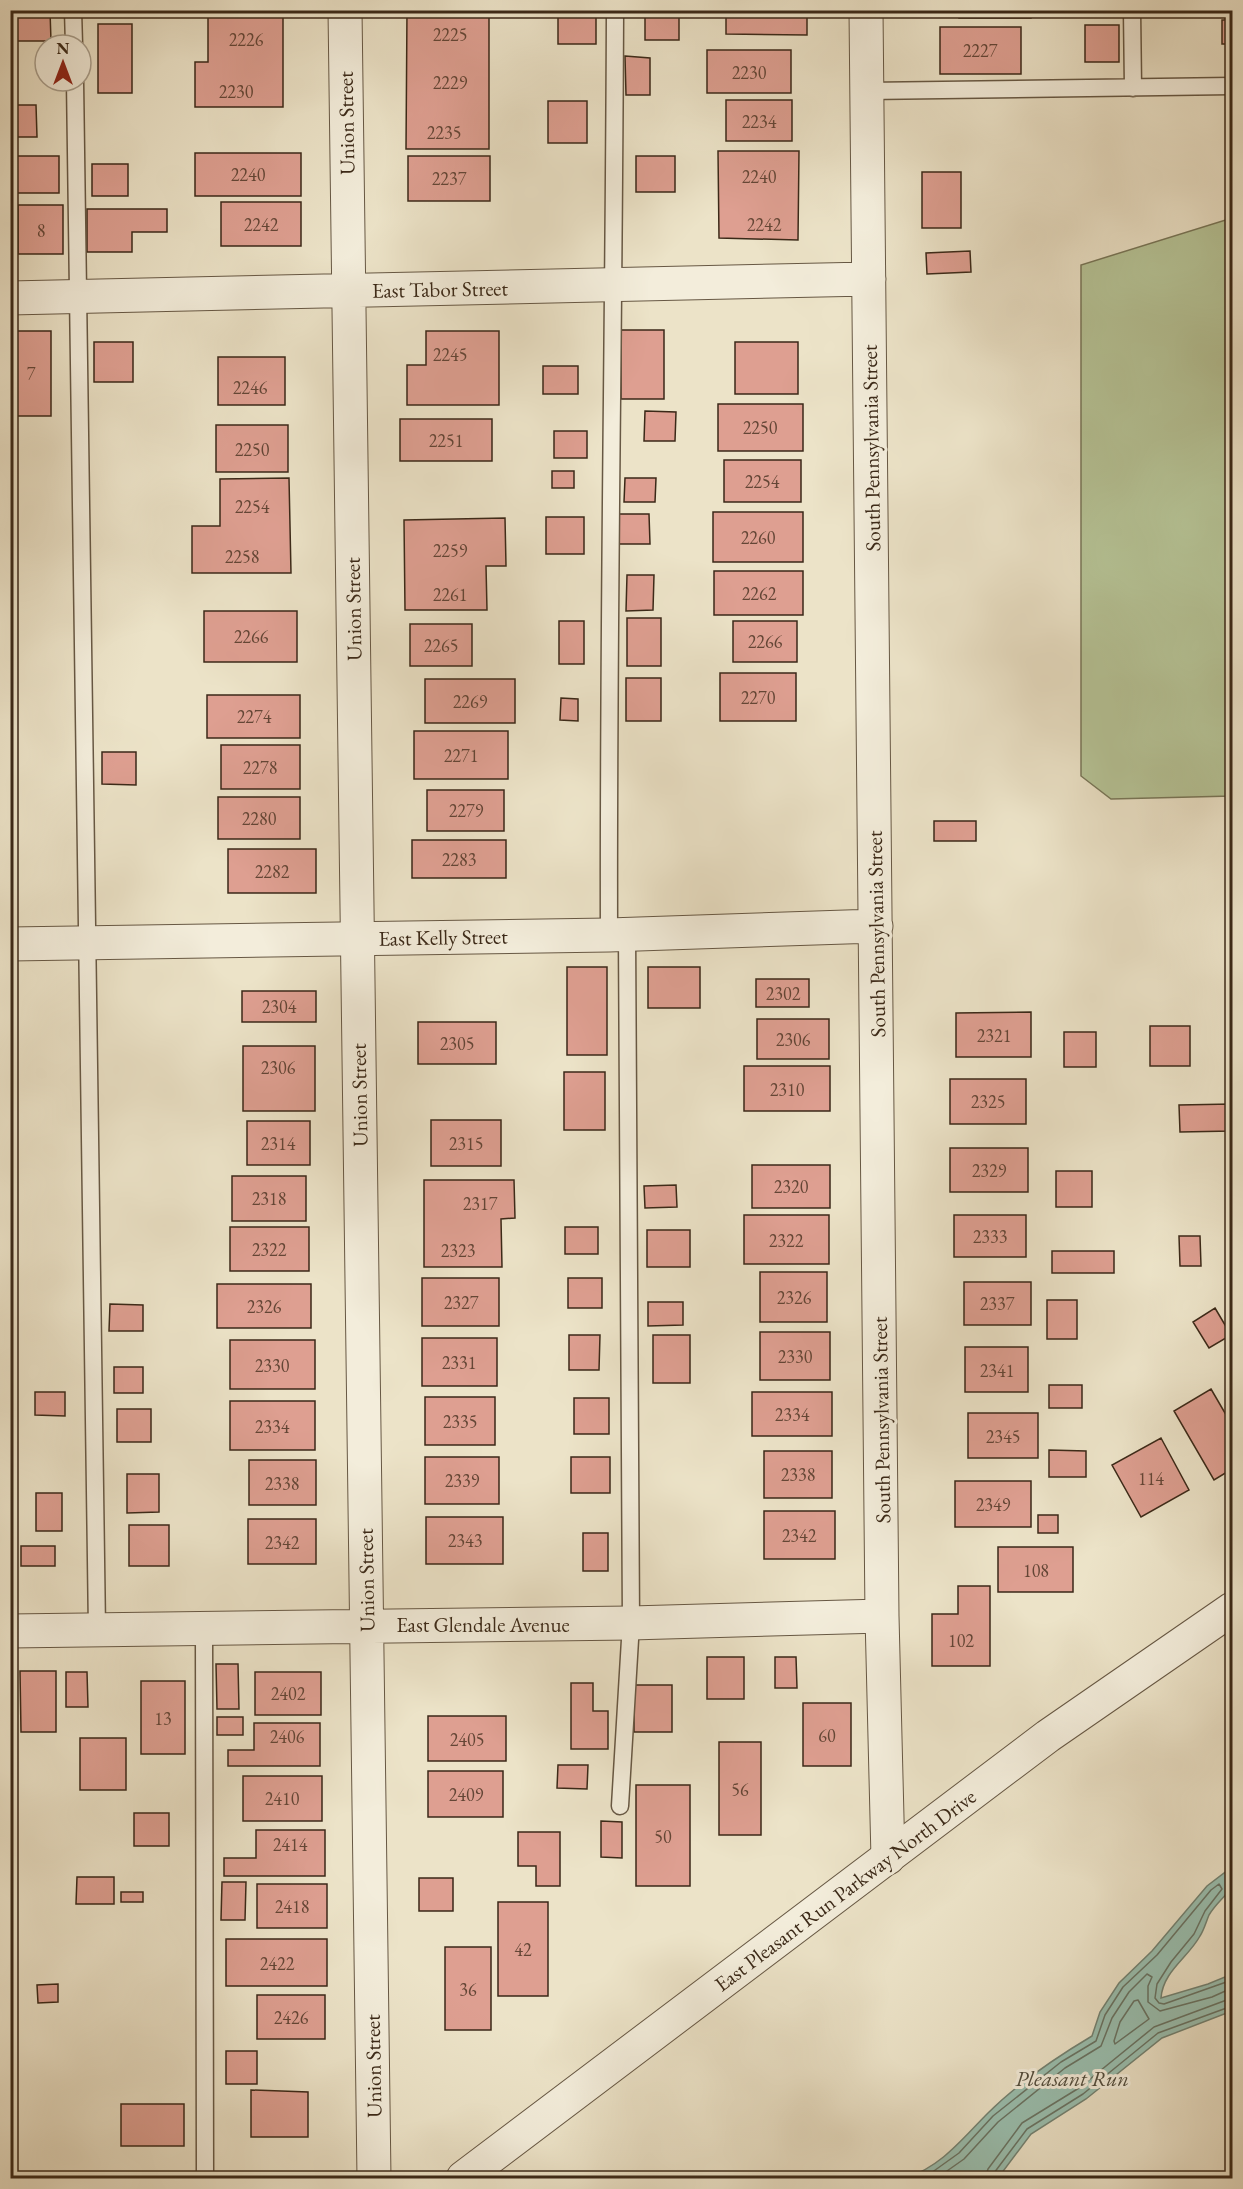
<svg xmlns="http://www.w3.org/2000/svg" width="1243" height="2189" font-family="'EB Garamond',serif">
<rect width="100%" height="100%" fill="#ece3c8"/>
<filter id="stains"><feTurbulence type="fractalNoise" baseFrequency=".00333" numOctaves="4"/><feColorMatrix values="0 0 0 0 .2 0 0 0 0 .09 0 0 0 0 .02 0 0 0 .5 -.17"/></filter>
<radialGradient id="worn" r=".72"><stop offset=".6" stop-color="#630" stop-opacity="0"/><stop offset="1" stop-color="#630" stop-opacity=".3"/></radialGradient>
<!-- green -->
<path fill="#b6c497" stroke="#787658" stroke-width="1.5" d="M1232,218V796L1111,799L1081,776V265Z"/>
<!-- water -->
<path fill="#9abfaf" stroke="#748373" stroke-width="1.5" d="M1232,1867C1235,1895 1222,1894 1209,1915C1206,1922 1204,1930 1200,1936C1188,1958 1163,1971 1161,1998L1208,1984L1232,1974V2011L1162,2038L1086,2099L1031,2134L998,2178H906C942,2166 962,2139 988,2113C1018,2083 1055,2058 1092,2036L1100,2012L1119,1983L1152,1951L1207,1886Z"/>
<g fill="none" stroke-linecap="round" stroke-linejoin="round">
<!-- shore -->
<path stroke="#6a7464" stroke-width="1.5" d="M1138,2000L1149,2019L1115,2044L1114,2041L1120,2022L1134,2001Z
M924,2178L959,2153L993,2116L1061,2062L1096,2041L1105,2015L1123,1987L1157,1955L1211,1890L1219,1884L1222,1889L1205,1911L1194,1934L1171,1962L1157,1984L1155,1998L1159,2003L1164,2004L1232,1980
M937,2178L964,2159L998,2122L1065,2068L1101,2046L1112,2018L1129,1992L1147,1974L1152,1977L1148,1986V2002L1160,2011L1212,1997L1232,1988
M985,2178L988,2169L1022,2123L1079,2088L1154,2027L1232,1998
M993,2178L994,2173L1027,2129L1083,2094L1158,2033L1232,2006"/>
</g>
<!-- building -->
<path fill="#de9f91" stroke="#3b2918" stroke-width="1.5" d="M208,10H283V107H195V62H208Z
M407,10H489V149H406Z
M558,10H596V44H558Z
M726,10H807V35L726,34Z
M959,10H1031V18H959Z
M15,11H50L51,41H16Z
M645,12L679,13V40H645Z
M1222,20H1232V44H1222Z
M98,24H132V93H98Z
M1085,25H1119V62H1085Z
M940,27H1021V74H940Z
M707,50H791V93H707Z
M625,56L650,58V95H626Z
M726,100H792V141H726Z
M548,101H587V143H548Z
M10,105H36L37,137H10Z
M718,151H799L798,240L719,238Z
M195,153H301V196H195Z
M10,156H59V193H10Z
M408,156H490V201H408Z
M636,156H675V192H636Z
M92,164H128V196H92Z
M922,172H961V228H922Z
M221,202H301V246H221Z
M18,205H63V254H18Z
M87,209H167V232H132V252H87Z
M970,251L971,272L927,274L926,253Z
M621,330H664V399H621Z
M10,331H51V416H10Z
M426,331H499V405H407V365H426Z
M94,342H133V382H94Z
M735,342H798V394H735Z
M218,357H285V405H218Z
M543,366H578V394H543Z
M718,404H803V451H718Z
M645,411L676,412L675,441H644Z
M400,419H492V461H400Z
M216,425H288V472H216Z
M554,431H587V458H554Z
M724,460H801V502H724Z
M552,471H574V488H552Z
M289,478L291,573H192V526H220V479Z
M625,478H656L655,502H624Z
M713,512H803V562H713Z
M618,514H649L650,544H617Z
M546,517H584V554H546Z
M505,518L506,566H486L487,610H405L404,520Z
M714,571H803V615H714Z
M627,575H654L653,610L626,611Z
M204,611H297V662H204Z
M627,618H661V666H627Z
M559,621H584V664H559Z
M733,621H797V662H733Z
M410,624H472V666H410Z
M720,673H796V721H720Z
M626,678H661V721H626Z
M425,679H515V723H425Z
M207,695H300V738H207Z
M561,698L578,699V721L560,720Z
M414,731H508V779H414Z
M221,745H300V789H221Z
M102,752H136V785L102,784Z
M427,790H504V831H427Z
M218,797H300V839H218Z
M934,821H976V841H934Z
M412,840H506V878H412Z
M228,849H316V893H228Z
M567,967H607V1055H567Z
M648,967H700V1008H648Z
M756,979H809V1007H756Z
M242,991H316V1022H242Z
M1031,1012V1057H956V1013Z
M757,1019H829V1059H757Z
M418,1022H496V1064H418Z
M1150,1026H1190V1066H1150Z
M1064,1032H1096V1067H1064Z
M243,1046H315V1111H243Z
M744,1066H830V1111H744Z
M564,1072H605V1130H564Z
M950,1079H1026V1124H950Z
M1232,1104V1131L1180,1132L1179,1105Z
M431,1120H501V1166H431Z
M247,1121H310V1165H247Z
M950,1148H1028V1192H950Z
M752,1165H830V1208H752Z
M1056,1171H1092V1207H1056Z
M232,1176H306V1221H232Z
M424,1180H514L515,1218L501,1219L502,1267H424Z
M676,1185L677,1207L645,1208L644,1186Z
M744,1215H829V1264H744Z
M954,1215H1026V1257H954Z
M230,1227H309V1271H230Z
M565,1227H598V1254H565Z
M647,1230H690V1267H647Z
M1179,1236H1200L1201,1266H1180Z
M1052,1251H1114V1273H1052Z
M760,1272H827V1322H760Z
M422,1278H499V1326H422Z
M568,1278H602V1308H568Z
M964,1282H1031V1325H964Z
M217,1284H311V1328H217Z
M1047,1300H1077V1339H1047Z
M648,1302H683V1325L648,1326Z
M110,1304L143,1305V1331H109Z
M1215,1308L1231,1335L1209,1348L1193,1322Z
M760,1332H830V1380H760Z
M569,1335H600L599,1370H569Z
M653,1335H690V1383H653Z
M422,1338H497V1386H422Z
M230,1340H315V1389H230Z
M965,1347H1028V1392H965Z
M114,1367H143V1393H114Z
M1049,1385H1082V1408H1049Z
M1211,1389L1232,1425V1469L1214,1480L1174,1411Z
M35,1392H65V1416L35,1415Z
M752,1392H832V1436H752Z
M425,1397H495V1445H425Z
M574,1398H609V1434H574Z
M230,1401H315V1450H230Z
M117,1409H151V1442H117Z
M968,1413H1038V1458H968Z
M1161,1438L1189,1490L1141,1517L1112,1465Z
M1049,1450L1086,1451V1477H1049Z
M764,1451H832V1498H764Z
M425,1457H499V1504H425Z
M571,1457H610V1493H571Z
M249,1460H316V1505H249Z
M127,1474H159V1512L127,1513Z
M955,1481H1031V1527H955Z
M36,1493H62V1531H36Z
M764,1511H835V1559H764Z
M1038,1515H1058V1533H1038Z
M426,1517H503V1564H426Z
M248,1519H316V1564H248Z
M129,1525H169V1566H129Z
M583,1533H608V1571H583Z
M21,1546H55V1566H21Z
M998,1547H1073V1592H998Z
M958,1586H990V1666H932V1614H958Z
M707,1657H744V1699H707Z
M775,1657H796L797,1688H775Z
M216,1664H238L239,1709H217Z
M20,1671H56V1732H21Z
M66,1672H87L88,1707H66Z
M255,1672H321V1715H255Z
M141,1681H185V1754H141Z
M571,1683H593V1711H608V1749H571Z
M634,1685H672V1732H634Z
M803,1703H851V1766H803Z
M428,1716H506V1761H428Z
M217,1717H243V1735H217Z
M254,1723H320V1766H228V1750H254Z
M80,1738H126V1790H80Z
M719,1742H761V1835H719Z
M558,1765H588L587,1789L557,1788Z
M428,1771H503V1817H428Z
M243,1776H322V1821H243Z
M636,1785H690V1886H636Z
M134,1813H169V1846H134Z
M601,1821L622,1822V1858L601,1857Z
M256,1830H325V1876H224V1858H256Z
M518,1832H560V1886H536V1866H518Z
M77,1877H114V1904H76Z
M419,1878H453V1911H419Z
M222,1882H246L245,1920H221Z
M257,1884H327V1928H257Z
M121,1892H143V1902H121Z
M498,1902H548V1996H498Z
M226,1939H327V1986H226Z
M445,1947H491V2030H445Z
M58,1984V2002L38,2003L37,1985Z
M257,1995H325V2039H257Z
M226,2051H257V2084H226Z
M251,2090L308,2092V2137H251Z
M121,2104H184V2146H121Z"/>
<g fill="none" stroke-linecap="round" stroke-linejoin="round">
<defs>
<path id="service" d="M73,10L74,45
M1132,10L1133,88
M75,81L97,1630
M867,91L1232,86
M609,935C608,627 614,319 615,10
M204,1628L205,2178
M620,1806L631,1623L627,934"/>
<path id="minor" d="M345,10L374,2178
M866,10L882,1616L888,1858
M10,298L869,279
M10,944L609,935L876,926
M10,1631L631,1623L882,1616"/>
<path id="tertiary" d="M463,2178L1048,1736L1232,1609"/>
</defs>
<!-- service casing -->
<use href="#service" stroke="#675844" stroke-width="19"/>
<!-- minor casing -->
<use href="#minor" stroke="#675844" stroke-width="35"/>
<!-- tertiary casing -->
<use href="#tertiary" stroke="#675844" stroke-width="35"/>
<!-- service -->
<use href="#service" stroke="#f3eddb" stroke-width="16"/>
<!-- minor -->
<use href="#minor" stroke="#f3eddb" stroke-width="33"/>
<!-- tertiary -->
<use href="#tertiary" stroke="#f3eddb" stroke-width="33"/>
</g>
<g text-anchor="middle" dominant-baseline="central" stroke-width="6" stroke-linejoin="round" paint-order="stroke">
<!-- number labels -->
<g font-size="18" fill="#644636">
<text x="450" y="34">2225</text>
<text x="246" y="39">2226</text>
<text x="980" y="50">2227</text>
<text x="749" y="72">2230</text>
<text x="450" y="82">2229</text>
<text x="236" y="91">2230</text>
<text x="759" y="121">2234</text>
<text x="444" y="132">2235</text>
<text x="248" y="174">2240</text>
<text x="759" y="176">2240</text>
<text x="449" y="178">2237</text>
<text x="261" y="224">2242</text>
<text x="764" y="224">2242</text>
<text x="41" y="230">8</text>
<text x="450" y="354">2245</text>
<text x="31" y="373">7</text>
<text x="250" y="387">2246</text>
<text x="760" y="427">2250</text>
<text x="446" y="440">2251</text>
<text x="252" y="449">2250</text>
<text x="762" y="481">2254</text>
<text x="252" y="506">2254</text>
<text x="758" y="537">2260</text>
<text x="450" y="550">2259</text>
<text x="242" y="556">2258</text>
<text x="759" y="593">2262</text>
<text x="450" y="594">2261</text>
<text x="251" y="636">2266</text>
<text x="765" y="641">2266</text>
<text x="441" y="645">2265</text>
<text x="758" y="697">2270</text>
<text x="470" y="701">2269</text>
<text x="254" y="716">2274</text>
<text x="461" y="755">2271</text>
<text x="260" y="767">2278</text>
<text x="466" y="810">2279</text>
<text x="259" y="818">2280</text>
<text x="459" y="859">2283</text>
<text x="272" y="871">2282</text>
<text x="783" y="993">2302</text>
<text x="279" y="1006">2304</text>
<text x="994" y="1035">2321</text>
<text x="793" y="1039">2306</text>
<text x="457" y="1043">2305</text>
<text x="278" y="1067">2306</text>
<text x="787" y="1089">2310</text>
<text x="988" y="1101">2325</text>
<text x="278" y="1143">2314</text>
<text x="466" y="1143">2315</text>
<text x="989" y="1170">2329</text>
<text x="791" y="1186">2320</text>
<text x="269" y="1198">2318</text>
<text x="480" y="1203">2317</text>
<text x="990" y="1236">2333</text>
<text x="786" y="1240">2322</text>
<text x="269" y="1249">2322</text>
<text x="458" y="1250">2323</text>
<text x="794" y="1297">2326</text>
<text x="461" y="1302">2327</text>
<text x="997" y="1303">2337</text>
<text x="264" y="1306">2326</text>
<text x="795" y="1356">2330</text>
<text x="459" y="1362">2331</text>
<text x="272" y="1365">2330</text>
<text x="997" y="1370">2341</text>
<text x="792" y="1414">2334</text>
<text x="460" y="1421">2335</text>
<text x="272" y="1426">2334</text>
<text x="1003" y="1436">2345</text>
<text x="798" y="1474">2338</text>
<text x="1151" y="1478">114</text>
<text x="462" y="1480">2339</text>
<text x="282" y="1483">2338</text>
<text x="993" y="1504">2349</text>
<text x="799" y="1535">2342</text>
<text x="465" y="1540">2343</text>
<text x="282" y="1542">2342</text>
<text x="1036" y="1570">108</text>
<text x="961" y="1640">102</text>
<text x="288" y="1693">2402</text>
<text x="163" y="1718">13</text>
<text x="827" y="1735">60</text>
<text x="287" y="1736">2406</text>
<text x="467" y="1739">2405</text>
<text x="740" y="1789">56</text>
<text x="466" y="1794">2409</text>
<text x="282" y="1798">2410</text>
<text x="663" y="1836">50</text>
<text x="290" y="1844">2414</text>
<text x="292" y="1906">2418</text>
<text x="523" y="1949">42</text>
<text x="277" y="1963">2422</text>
<text x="468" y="1989">36</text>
<text x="291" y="2017">2426</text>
</g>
<!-- street labels -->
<g font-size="21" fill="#3b2918" stroke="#f3eddb">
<text transform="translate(346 123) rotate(-91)">Union Street</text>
<text transform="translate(440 289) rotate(-1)">East Tabor Street</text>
<text transform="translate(871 448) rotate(-91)">South Pennsylvania Street</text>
<text transform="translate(353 609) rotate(-91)">Union Street</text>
<text transform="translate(876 934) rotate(-91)">South Pennsylvania Street</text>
<text transform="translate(443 937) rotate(-1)">East Kelly Street</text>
<text transform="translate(359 1095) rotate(-91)">Union Street</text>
<text transform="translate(881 1420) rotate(-91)">South Pennsylvania Street</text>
<text transform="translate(366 1580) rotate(-91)">Union Street</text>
<text x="483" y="1624">East Glendale Avenue</text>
<text transform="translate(845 1890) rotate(-37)">East Pleasant Run Parkway North Drive</text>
<text transform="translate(373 2066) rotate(-91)">Union Street</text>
</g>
<!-- water labels -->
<g font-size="22" font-style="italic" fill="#534e3e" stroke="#f3eddb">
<text x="1072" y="2078">Pleasant Run</text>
</g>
</g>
<!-- margin -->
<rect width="1243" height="2189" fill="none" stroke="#ece3c8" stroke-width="36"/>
<rect x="12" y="12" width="1219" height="2165" fill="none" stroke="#3b2918" stroke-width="3"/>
<rect x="18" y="18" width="1207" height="2153" fill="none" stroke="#3b2918" stroke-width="1.5"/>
<!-- north arrow -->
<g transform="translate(63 63)"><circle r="28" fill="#f3eddb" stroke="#a99f8d" stroke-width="1.5"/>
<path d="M0-4.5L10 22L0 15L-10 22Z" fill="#8f2418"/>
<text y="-9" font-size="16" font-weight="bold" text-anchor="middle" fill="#3b2918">N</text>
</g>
<rect width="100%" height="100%" filter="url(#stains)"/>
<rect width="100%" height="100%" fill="url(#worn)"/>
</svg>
